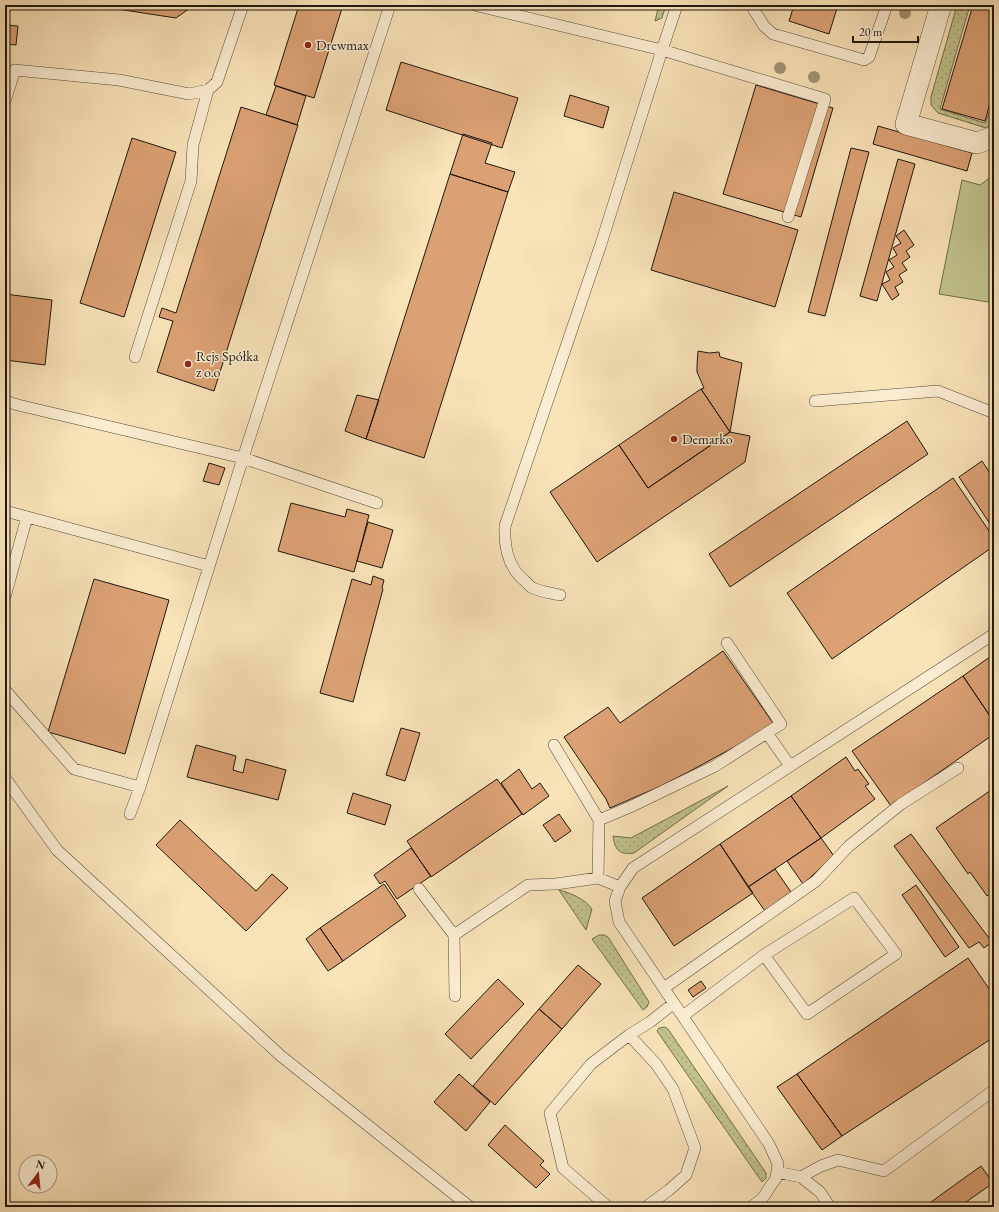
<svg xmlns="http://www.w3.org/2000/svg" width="999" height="1212" font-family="'EB Garamond',serif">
<defs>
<pattern id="grass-dots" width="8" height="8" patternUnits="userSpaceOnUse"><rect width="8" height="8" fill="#c1c38c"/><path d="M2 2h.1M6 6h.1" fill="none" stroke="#a5a778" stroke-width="1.8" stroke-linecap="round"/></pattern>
</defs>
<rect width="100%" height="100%" fill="#f9e3b9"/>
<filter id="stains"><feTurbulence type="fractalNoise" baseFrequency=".005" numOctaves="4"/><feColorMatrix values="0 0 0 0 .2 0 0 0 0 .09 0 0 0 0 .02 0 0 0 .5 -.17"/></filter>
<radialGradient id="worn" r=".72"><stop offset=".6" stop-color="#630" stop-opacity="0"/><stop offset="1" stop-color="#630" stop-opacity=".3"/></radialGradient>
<!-- grass -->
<path fill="url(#grass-dots)" stroke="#706d4e" d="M659,5H666L662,18L655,21Z
M957,5H970L940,109L985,123L992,105L994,106V122L986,128L938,113L931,105V97Z
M728,786L634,853C619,855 615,850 613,836L631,838Z
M559,890C571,893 585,899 592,909L586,930Z
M599,935H604L608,937L649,1002L647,1007L643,1010L592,939Z
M665,1027L668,1029L766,1173V1178L762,1182L657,1031L659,1028Z"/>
<!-- garden -->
<path fill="#c1c38c" stroke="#706d4e" d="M994,175V303L939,294L962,180L980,185Z"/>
<!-- building -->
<path fill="#dba175" stroke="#1f170f" d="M91,5H191L190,8L176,18Z
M299,5H343L314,98L274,85Z
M794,5H838L829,34L789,21Z
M973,5H994V104L990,103L985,121L942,109Z
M5,25L18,26L16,45L5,44Z
M401,62L518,98L502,148L386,110Z
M756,85L833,108L801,217L723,194Z
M276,86L306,96L297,125L266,115Z
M570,95L609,107L603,128L564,116Z
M241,107L298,125L214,391L157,372L173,321L159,317L162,308L176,313Z
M878,126L972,153L967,171L873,144Z
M463,134L492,143L485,163L515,172L508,192L450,174Z
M132,138L176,152L124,317L80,303Z
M851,148L869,152L825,316L808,312Z
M898,159L915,164L877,301L860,296Z
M450,174L508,192L424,458L366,439Z
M674,192L798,230L775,307L651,270Z
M904,230L914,245L906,251L910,257L902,263L907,270L899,275L903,282L895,287L899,295L892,300L882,284L890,280L886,272L894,267L889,260L897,255L893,248L901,243L896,236Z
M5,294L52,300L45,365L5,360Z
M698,351L709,353L719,352L720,357L742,363L730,432L701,389L704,388L697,372V365Z
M701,389L730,432L648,488L619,445Z
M357,395L379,400L366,439L345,431Z
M907,421L928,454L730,587L709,554Z
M730,432L750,436L745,462L597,562L550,492L619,445L648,488Z
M982,461L994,479V530L959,477Z
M209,463L225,468L219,485L203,481Z
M953,478L994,538V546L832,659L787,593Z
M291,503L345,517L347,509L369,515L354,572L278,551Z
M368,522L393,530L382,568L357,561Z
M373,576L384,580L382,588L383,589L353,702L320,693L352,579L371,585Z
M94,579L169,600L125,754L48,732Z
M723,651L773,723L738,745L692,770L661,786L610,808L606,799L564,737L608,707L620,723Z
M994,654V722L963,676Z
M963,676L994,722V734L891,806L852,751Z
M401,728L420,733L405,781L386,775Z
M196,745L236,756L233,770L243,773L246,759L286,770L278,800L187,777Z
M846,757L855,771L858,769L869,784L865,786L875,799L821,838L791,796Z
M519,769L532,789L540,783L549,796L523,815L501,783Z
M497,779L522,814L431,877L407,841Z
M994,788V891L987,896L970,872L968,874L936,828Z
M353,793L391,805L385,825L347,813Z
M791,796L821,838L748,887L720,844Z
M559,814L571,831L555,842L543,825Z
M180,820L256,891L272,874L288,888L246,931L156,845Z
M911,834L992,942L984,948L979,942L969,948L894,846Z
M821,838L834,856L803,884L787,861Z
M720,844L753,893L674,946L642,898Z
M411,848L431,876L397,899L385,881L380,884L374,875Z
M775,869L791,892L765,911L748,887Z
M384,884L406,916L343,961L320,928Z
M916,885L959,947L945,957L902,895Z
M320,928L343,961L328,971L306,939Z
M968,958L994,996V1037L842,1136L797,1074Z
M578,965L601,984L562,1029L539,1009Z
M498,979L524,1004L471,1059L445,1034Z
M701,981L706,988L693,997L688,990Z
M539,1009L562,1029L495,1105L473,1086Z
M459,1074L490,1102L466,1131L434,1102Z
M797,1074L842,1136L822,1150L777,1087Z
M505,1125L544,1161L540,1165L550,1174L536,1188L488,1145Z
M981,1166L993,1183L969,1200L959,1207H924Z"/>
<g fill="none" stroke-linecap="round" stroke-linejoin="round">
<defs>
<path id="service" d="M474,5L662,50L825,99L788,217
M751,5L764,26L773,34L864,60L869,57L887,5
M5,101L15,70L119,80L189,94L208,90
M135,357L191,181L193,145L208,90L217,82L243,5
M5,401L18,405L243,458L377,503
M815,401L938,391L994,413
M5,511L209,566
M560,595C552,593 541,592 533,588C530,587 528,584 526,582C508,568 504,548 505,526L601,244L662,50L677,5
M5,597L27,517
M5,690L74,769L140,787
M767,733L790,766
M554,745L599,820
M5,778L57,850L281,1056L470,1207
M130,814L140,787L243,458L390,5
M598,878L599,820L630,807L715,766L781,724L727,643
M419,889L454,935L455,996
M454,935L528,885L556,884L598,878L620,887
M664,988L816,881L849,846L901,804L958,768
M683,1016L764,955L854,898L896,954L807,1014L764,955
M629,1035L656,1064L673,1089L695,1148L686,1175L669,1190L646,1207
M777,1172L801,1177L820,1192L830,1207
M801,1177L821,1166L838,1160L884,1171L994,1090
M608,1207L563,1168L550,1113L591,1064L629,1035L650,1022L674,1003
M751,1207L762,1199L776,1178L778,1164L769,1144L619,922L615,901L620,887L633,868L994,634"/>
<path id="minor" d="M941,5L906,124L977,143L994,137"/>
</defs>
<!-- service casing -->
<use href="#service" stroke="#564a3a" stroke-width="12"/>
<!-- minor casing -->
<use href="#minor" stroke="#564a3a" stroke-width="22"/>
<!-- service -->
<use href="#service" stroke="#fbedd2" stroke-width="11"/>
<!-- minor -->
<use href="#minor" stroke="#fbedd2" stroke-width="21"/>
<!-- rail -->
<path stroke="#1f170f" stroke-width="3" stroke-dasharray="7 7" stroke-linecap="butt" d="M985,1207L994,1200"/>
</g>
<!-- trees -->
<g fill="#a09474">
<circle cx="905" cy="13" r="6"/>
<circle cx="780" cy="68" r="6"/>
<circle cx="814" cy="77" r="6"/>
</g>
<!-- markers -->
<g fill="#8f2418" stroke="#fbedd2" stroke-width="1.5">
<circle cx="308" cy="45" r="4"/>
<circle cx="188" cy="364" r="4"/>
<circle cx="674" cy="439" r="4"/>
</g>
<g text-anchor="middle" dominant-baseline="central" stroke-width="3" stroke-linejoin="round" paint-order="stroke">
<!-- poi labels -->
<g font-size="14" fill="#1f170f" stroke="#fbedd2" text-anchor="start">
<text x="316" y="45">Drewmax</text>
<text x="196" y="356">Rejs Spółka<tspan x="196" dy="16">z o.o</tspan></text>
<text x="682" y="439">Demarko</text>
</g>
</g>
<!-- margin -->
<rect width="999" height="1212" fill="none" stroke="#f9e3b9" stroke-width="20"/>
<rect x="6" y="6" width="987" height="1200" fill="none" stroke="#1f170f" stroke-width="2"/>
<rect x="10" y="10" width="979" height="1192" fill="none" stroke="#1f170f"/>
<!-- north arrow -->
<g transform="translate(38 1174) rotate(16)"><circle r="19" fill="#fbedd2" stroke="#a39784"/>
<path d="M0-3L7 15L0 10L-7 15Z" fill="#8f2418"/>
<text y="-6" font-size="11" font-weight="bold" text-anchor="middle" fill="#1f170f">N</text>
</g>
<!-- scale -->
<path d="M853 36v6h65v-6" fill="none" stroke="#1f170f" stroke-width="2"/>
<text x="859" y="36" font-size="12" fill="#1f170f" stroke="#fbedd2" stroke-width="3" paint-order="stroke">20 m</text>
<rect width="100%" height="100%" filter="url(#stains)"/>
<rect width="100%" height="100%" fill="url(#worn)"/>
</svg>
